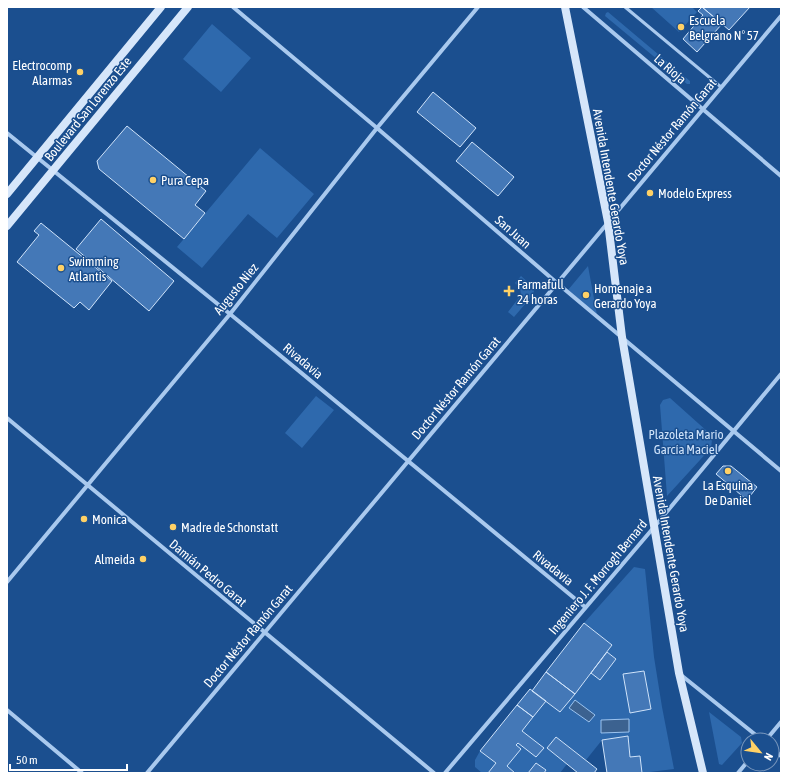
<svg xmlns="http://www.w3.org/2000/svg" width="788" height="780" font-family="'Asap Condensed',sans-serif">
<rect width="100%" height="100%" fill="#1b4f8f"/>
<!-- green -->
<path fill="#2e69ad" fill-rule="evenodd" d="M651,7H692L697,12L679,32Z
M608,12L690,81V84H687L605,16L606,13Z
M212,24L251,58L221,92L183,59Z
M260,148L314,194L277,238L248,214L202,268L177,247Z
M588,266L597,315L568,290Z
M521,276L532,286L534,291L532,296L514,317L508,312L521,295L520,288L515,283Z
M316,396L334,410L302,448L285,433Z
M670,398L708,432L712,440L711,448L667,496L660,405L663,400Z
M634,567L645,569L654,657L662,707L674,769L642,773L639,756L630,757L628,736L602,740L586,760L556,737L547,748L567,764L560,773H544L546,770L536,763L528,773H516L507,766L520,749L516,745L518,743L543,748L522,731L546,701L560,712L591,673L600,679L616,659L607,652L612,645L584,623ZM644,671L651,709L630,712L624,675Z
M709,712L741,737L742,743L722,765L719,764Z
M480,751L496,763L488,773H482L475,767V760Z"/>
<!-- water -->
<path fill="#3c6290" stroke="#9cc4f0" d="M575,700L595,715L589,722L569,708Z
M629,719V732L601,733V720Z"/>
<!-- building -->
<path fill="#4478b7" stroke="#cfe3fa" d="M702,7L722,24L697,52L683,39L703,15L698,11Z
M702,7H750L729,30Z
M433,92L476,128L460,147L417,112Z
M127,126L206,191L195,205L205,213L184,239L99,169L97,161Z
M472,142L514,177L498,196L456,161Z
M101,219L174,281L149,311L76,249Z
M41,223L112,281L89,310L80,302L74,308L17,262L39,235L34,231Z
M723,466H731L757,487L747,500L716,474Z
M584,623L612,645L575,694L546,672Z
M607,652L616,659L600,680L591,673Z
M644,671L651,709L630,713L623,674Z
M546,672L575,694L560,712L532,691Z
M530,689L546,701L533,717L517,705Z
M517,705L533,717L522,731L544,748L536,757L518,743L516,745L521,749L507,766L515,773H488L496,763L480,751Z
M628,736L630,757L640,756L642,773H607L602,740Z
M556,737L597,769L594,773H578L547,748Z
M536,763L546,770L544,773H528Z"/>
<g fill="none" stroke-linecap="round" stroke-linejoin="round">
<!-- lane -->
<path stroke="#a9c9ee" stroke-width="3" d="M625,7L721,87"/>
<!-- street -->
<path stroke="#a9c9ee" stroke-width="4" d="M233,7L377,128L557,283L781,471
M583,7L781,176
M7,133L230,314L585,607
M7,418L434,773
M7,582L230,314L377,128L478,7
M681,675L762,740
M7,710L82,773
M766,740L781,722
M772,748L781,756
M147,773L781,16
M445,773L655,526L781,374
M738,773L748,761"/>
<!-- secondary -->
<path stroke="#d6e6fa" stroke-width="8" d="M565,7L608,222L622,337L679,673L703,773
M7,194L161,7
M7,226L188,7"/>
</g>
<!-- markers -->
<g fill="#ffd166" stroke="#1b4f8f" stroke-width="1.5">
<circle cx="681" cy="27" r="4"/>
<circle cx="80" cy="72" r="4"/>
<circle cx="153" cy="180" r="4"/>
<circle cx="650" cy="193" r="4"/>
<circle cx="61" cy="268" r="4"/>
<path d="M507 285h4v4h4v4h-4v4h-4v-4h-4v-4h4z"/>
<circle cx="586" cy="295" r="4"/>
<circle cx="728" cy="471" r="4"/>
<circle cx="84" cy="519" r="4"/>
<circle cx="173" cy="527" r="4"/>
<circle cx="143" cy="559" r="4"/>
</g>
<g text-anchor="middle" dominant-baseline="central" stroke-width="3" stroke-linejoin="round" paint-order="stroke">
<!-- poi labels -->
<g font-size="13" fill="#fff" stroke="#1b4f8f" text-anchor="start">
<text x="689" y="20">Escuela<tspan x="689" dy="15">Belgrano Nº 57</tspan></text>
<text x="72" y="65" text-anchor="end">Electrocomp<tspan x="72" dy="15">Alarmas</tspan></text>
<text x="161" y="180">Pura Cepa</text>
<text x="658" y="193">Modelo Express</text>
<text x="69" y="261">Swimming<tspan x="69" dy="15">Atlantis</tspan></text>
<text x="517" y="284">Farmafull<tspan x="517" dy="15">24 horas</tspan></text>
<text x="594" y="288">Homenaje a<tspan x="594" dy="15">Gerardo Yoya</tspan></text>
<text x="728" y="485" text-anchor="middle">La Esquina<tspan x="728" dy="15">De Daniel</tspan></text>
<text x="92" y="519">Monica</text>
<text x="181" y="527">Madre de Schonstatt</text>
<text x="135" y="559" text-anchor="end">Almeida</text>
</g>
<!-- street labels -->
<g font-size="13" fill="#fff" stroke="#1b4f8f">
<text transform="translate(670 69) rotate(41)">La Rioja</text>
<text transform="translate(88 109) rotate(-51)">Boulevard San Lorenzo Este</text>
<text transform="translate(672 130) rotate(-50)">Doctor Néstor Ramón Garat</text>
<text transform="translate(611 187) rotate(80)">Avenida Intendente Gerardo Yoya</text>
<text transform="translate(513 232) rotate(41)">San Juan</text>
<text transform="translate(236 289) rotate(-51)">Augusto Niez</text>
<text transform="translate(303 361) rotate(40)">Rivadavia</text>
<text transform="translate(456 388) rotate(-50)">Doctor Néstor Ramón Garat</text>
<text transform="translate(671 554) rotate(80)">Avenida Intendente Gerardo Yoya</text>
<text transform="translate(553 568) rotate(39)">Rivadavia</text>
<text transform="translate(208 573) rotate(40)">Damián Pedro Garat</text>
<text transform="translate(598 577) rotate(-50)">Ingeniero J. F. Morrogh Bernard</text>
<text transform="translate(248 636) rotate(-50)">Doctor Néstor Ramón Garat</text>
</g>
<!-- park labels -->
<g font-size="13" fill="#cfe3fa" stroke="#1b4f8f">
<text x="686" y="434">Plazoleta Mario<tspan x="686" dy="15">García Maciel</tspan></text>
</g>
</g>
<!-- border -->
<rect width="788" height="780" fill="none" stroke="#ffffff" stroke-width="16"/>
<!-- north arrow -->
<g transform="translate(760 752) rotate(119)"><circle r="19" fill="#1b4f8f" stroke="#7695bc"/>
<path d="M0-3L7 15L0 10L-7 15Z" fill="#ffd166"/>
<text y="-6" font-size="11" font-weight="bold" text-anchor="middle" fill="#ffffff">N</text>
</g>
<!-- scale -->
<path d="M10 764v6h117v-6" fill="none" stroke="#ffffff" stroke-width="2"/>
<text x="16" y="764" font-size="12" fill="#ffffff" stroke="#1b4f8f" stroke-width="3" paint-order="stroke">50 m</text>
</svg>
